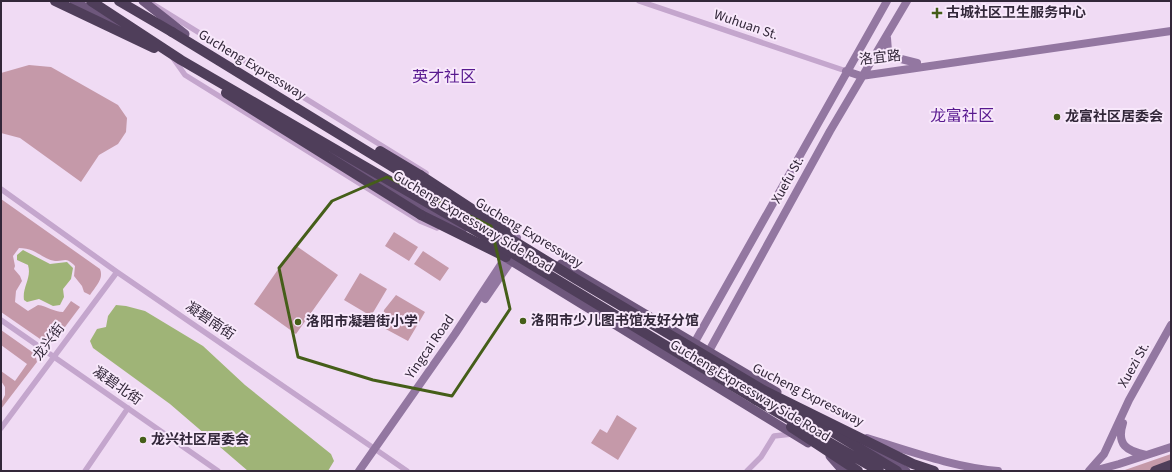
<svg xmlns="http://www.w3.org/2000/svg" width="1172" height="472" font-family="'Source Sans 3','Noto Sans SC',sans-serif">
<rect width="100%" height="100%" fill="#f0dbf4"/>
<!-- green -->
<path fill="#c599a9" d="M29,65L51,67L118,105L127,118L126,132L118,144L99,155L81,182L20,138L1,133V73Z
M1,199L100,269C104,279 96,286 90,295L84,292L82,286L74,276L75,266C65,256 64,262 55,261C42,259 36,248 19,248L13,256L15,266L14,269L20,276L22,281L16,291L15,302L28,311L38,305C47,306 54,312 63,312L71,301L80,307L56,339L43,341L1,312Z
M394,232L418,247L409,261L385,246Z
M295,245L338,275L296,334L254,304Z
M423,251L449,268L440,281L414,264Z
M360,273L387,289L371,316L344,300Z
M396,295L425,312L408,341L382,327L384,310Z
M1,330L35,354L37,362L1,409V403L5,395V387L1,381V371L15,381L27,364L1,345Z
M617,415L637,428L618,460L591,443L600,429L607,433Z
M1171,454V471H1122Z"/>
<!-- water -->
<path fill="#9fb477" d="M23,250L50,264L67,262L73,268L71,279L63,289L64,297L60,305L53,306L39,299L27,302L24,300C22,287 32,278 28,265L17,260V255Z
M116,305L126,306L145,311L203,346L245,385L331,454L334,461L328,471H248L170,404L93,348L90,341L97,329L106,327L108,316Z"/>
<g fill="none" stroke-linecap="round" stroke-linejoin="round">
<!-- street -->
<path stroke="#c4a6cd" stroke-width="5.5" d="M639,1L846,71
M151,3L426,173
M173,58L185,75L420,221L437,228
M1,189L117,272L407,471
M1,320L218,471
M1,428L117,272
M85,471L128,408
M747,471L761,457L774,436L792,434"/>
<!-- secondary -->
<path stroke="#9377a1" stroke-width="8" d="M887,38L888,51L901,59L917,63
M846,71L861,76L1171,31
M485,299L511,261L517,238
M683,363L887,1
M698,371L830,131L907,1
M1123,423C1116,445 1127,451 1146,455
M867,438C910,451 953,467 998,471
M359,471L455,334L506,257L507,251
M1089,471L1104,454L1129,400L1171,325
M1093,471L1119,464L1171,447"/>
<!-- primary -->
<path stroke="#6e577c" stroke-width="9" d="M74,1L129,32
M143,1L185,34
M334,154L462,231
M500,254L808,443
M561,264L777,392
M860,442L906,471
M830,456L843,471"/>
<!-- highway -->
<path stroke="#4f3e5a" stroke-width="10" d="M119,1L172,32
M420,175L507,232
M421,215L506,257
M756,400L879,471
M801,413L897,471
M791,427L858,471
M1155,471L1171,465"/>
<!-- highway-bridge -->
<path stroke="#4f3e5a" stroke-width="10" d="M55,1L154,48
M91,1L181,60L471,228L756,400
M172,32L576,279L763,390L913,464L934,471
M226,93L421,215
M380,151L420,175"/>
</g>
<!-- marked area -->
<path fill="none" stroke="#455e19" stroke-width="3" stroke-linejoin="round" d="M387,177L491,226L510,309L452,396L373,380L298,357L279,268L332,201Z"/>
<!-- markers -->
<g fill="#455e19" stroke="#f8e8fb" stroke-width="1.5">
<path d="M935 7h4v4h4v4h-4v4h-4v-4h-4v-4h4z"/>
<circle cx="1057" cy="117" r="4"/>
<circle cx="523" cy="321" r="4"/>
<circle cx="298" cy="322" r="4"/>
<circle cx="143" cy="440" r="4"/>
</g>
<g text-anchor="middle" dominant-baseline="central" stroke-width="4" stroke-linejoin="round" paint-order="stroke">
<!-- poi labels -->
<g font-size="14" font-weight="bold" fill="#322739" stroke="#f8e8fb" text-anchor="start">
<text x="946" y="13">古城社区卫生服务中心</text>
<text x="1065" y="117">龙富社区居委会</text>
<text x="531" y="321">洛阳市少儿图书馆友好分馆</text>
<text x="306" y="322">洛阳市凝碧街小学</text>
<text x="151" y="440">龙兴社区居委会</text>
</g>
<!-- street labels -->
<g font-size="14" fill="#322739" stroke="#f8e8fb">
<text transform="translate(746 25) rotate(19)">Wuhuan St.</text>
<text transform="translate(880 58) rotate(-6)">洛宜路</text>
<text transform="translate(252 65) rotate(31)">Gucheng Expressway</text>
<text transform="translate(788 180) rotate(-61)">Xuefu St.</text>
<text transform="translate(473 222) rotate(31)">Gucheng Expressway Side Road</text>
<text transform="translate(529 233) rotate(31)">Gucheng Expressway</text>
<text transform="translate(210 321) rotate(34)">凝碧南街</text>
<text transform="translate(49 342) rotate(-53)">龙兴街</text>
<text transform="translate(430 347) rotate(-55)">Yingcai Road</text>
<text transform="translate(1134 365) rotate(-61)">Xuezi St.</text>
<text transform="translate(117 386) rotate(35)">凝碧北街</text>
<text transform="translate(750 391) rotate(31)">Gucheng Expressway Side Road</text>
<text transform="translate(808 395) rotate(27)">Gucheng Expressway</text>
</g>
<!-- quarter labels -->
<g font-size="16" fill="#58198f" stroke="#f8e8fb">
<text x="444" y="77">英才社区</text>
<text x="962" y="116">龙富社区</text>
</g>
</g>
<!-- border -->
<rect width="1172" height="472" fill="none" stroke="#322739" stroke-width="4"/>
</svg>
